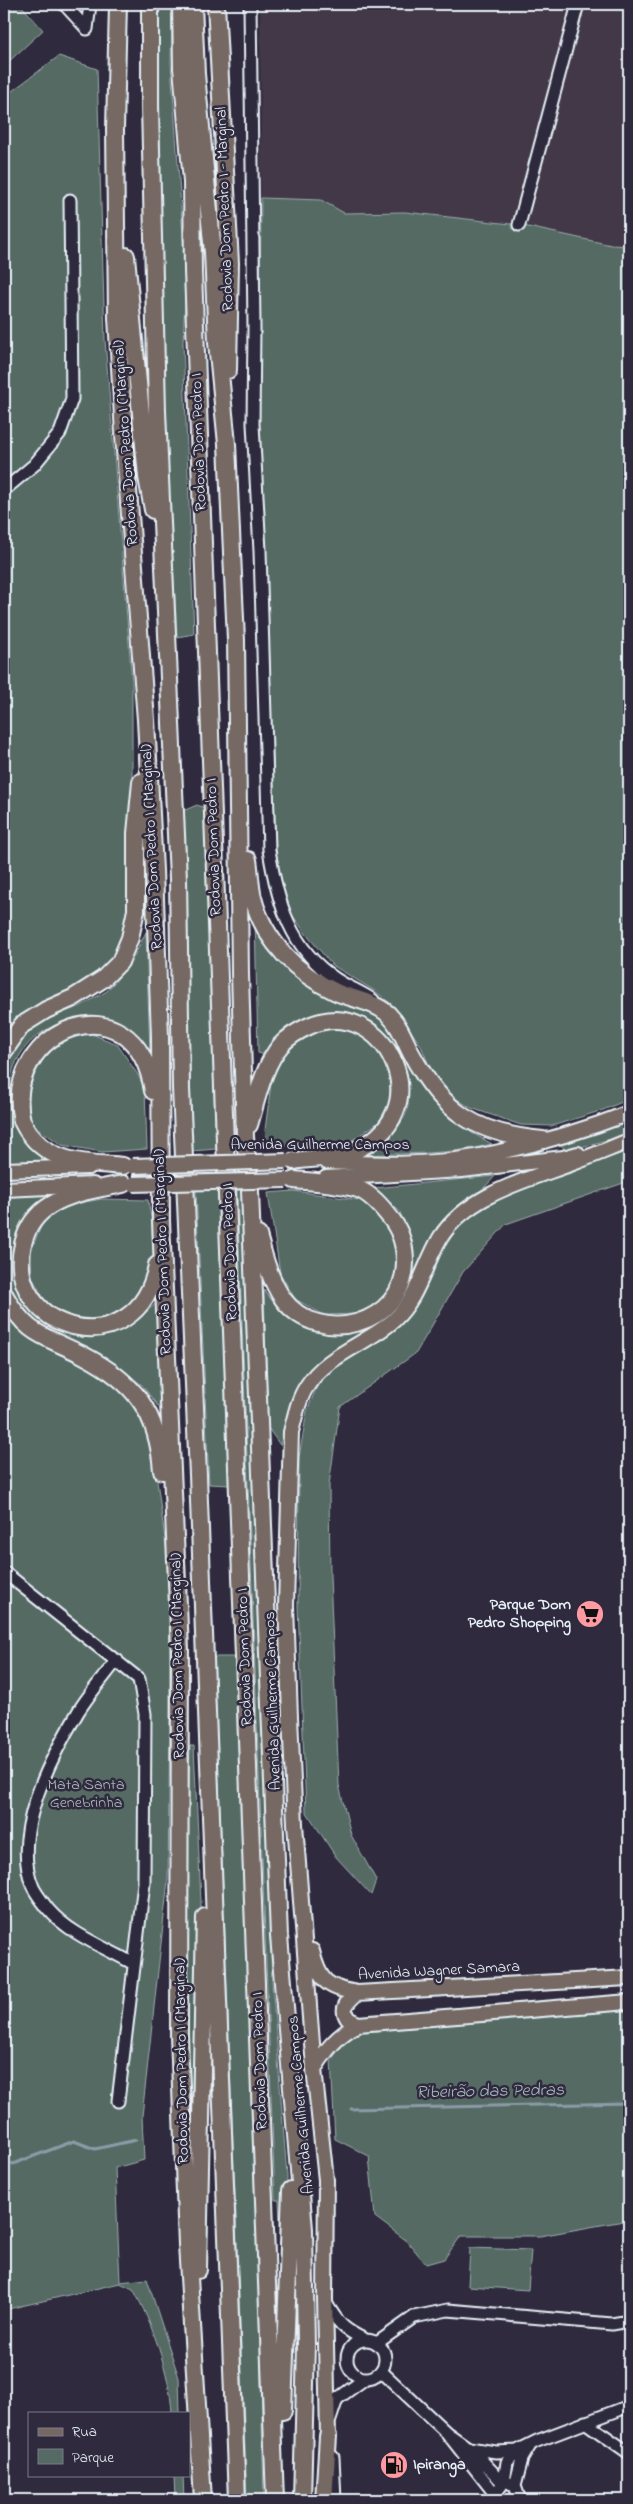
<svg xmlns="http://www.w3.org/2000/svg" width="633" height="2504" font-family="'Indie Flower',sans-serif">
<rect width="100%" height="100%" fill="#2f2a3d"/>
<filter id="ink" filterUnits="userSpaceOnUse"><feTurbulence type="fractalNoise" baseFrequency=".02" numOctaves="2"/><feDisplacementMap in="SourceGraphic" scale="10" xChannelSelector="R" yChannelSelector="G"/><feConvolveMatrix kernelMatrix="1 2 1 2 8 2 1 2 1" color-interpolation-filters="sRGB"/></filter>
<g filter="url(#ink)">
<!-- built -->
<path fill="#423846" d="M260,4H629V246L611,245L519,225L405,212L343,213L321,200L261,198Z"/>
<!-- green -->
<path fill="#556a64" stroke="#9eaeae" d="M4,4H20L43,30L4,66Z
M159,4H172L171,64L186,279L183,342L194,634L177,637L166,435L160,200Z
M59,56L97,69L105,340L132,682V930L110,972L31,1019L4,1051V97Z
M261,198L321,200L344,213L405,212L519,225L611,245L629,246V1099L603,1110L552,1126L521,1125L471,1108L450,1095L431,1070L421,1046L395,1007L375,991L332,965L306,934L286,906L276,851L266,544L259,422Z
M197,805L205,808L216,1149L192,1151L183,811Z
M255,917L276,956L382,1016L445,1112L472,1133L492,1144C451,1155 406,1153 364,1155C380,1146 396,1133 405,1116C412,1100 408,1078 402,1064C396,1053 390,1041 381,1032C355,1004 308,1011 280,1033C274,1038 269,1048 265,1055L258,1053Z
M146,932L150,1055C138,1039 128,1032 108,1025C59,1009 11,1040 9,1093C8,1120 27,1144 46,1161L4,1162V1066L24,1036L50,1016L79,1007L107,991L130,964Z
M320,1028L351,1029L375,1045L389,1071L390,1100L379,1122L348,1143L268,1147L265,1130L273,1068L293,1043Z
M89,1033L117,1044L138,1075L145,1089L147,1149L102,1152L62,1145L33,1125L23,1092L32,1060L57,1041Z
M629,1119V1134L566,1151L561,1145L565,1141Z
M629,1146V1181L506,1224L463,1272L416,1353L340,1407L329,1485L330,1576L339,1785L351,1835L376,1880L371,1895L336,1857L306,1811L298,1606L299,1457L307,1411L320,1379L346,1358L393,1329L411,1309L428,1274L461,1222L525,1184Z
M495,1176C476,1200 450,1207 434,1236C424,1252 411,1296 400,1308C386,1323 365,1334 347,1343C299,1366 292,1397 280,1445L268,1428L264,1290L281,1312L302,1326L335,1333L363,1330L380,1321L397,1307L412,1276L411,1241L400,1212L375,1188Z
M196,1190H218L229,1485L209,1484Z
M237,1190H243L272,1982L287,2176V2201L282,2270L279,2200H275Z
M294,1191L367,1201L393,1227L399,1266L388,1300L356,1314L324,1315L295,1299L280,1273L268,1193Z
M51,1192L36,1206L15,1270C24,1281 50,1323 60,1328C98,1349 129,1329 156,1303L160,1409L142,1385L103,1357L43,1329L20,1309L4,1279V1194Z
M102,1199L148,1200L152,1223L153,1257L137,1303L104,1322L68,1319L45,1301L32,1277L31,1250L43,1222L68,1205Z
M4,1293L36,1343L89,1359L147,1408L169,1568L170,1713L168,1880L142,2116L144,2160L115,2168L120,2282L147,2279L179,2378L180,2413H172C170,2374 152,2322 133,2289L120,2283L4,2310Z
M214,1657H236L257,2221L264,2500H247Z
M190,1746H194L201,1903L194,2165L191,2166L187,2030L186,1904Z
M629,2008V2220L540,2236H461L444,2259L426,2264L407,2241L375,2217L369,2156L335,2139L331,2060L352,2034L374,2026Z
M470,2248L531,2250L528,2290L468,2286Z
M174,2475H183L184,2500H175Z"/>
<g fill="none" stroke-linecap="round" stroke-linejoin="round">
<!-- stream -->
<path stroke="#8a9ca8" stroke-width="3" d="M351,2109L629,2103
M4,2162L13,2164L74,2141L95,2149L136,2140"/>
<defs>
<path id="minor" d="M64,4L87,29
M250,4L254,328L253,424L260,551L269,850C277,901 290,949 336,979C348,987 361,992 373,1000
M87,29L90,4
M519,225L578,4
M4,490L34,465L60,433L72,399L70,200
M4,1572L139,1679L145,1714L144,1883L118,2101
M117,1660C104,1677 89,1694 78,1712C51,1757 10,1834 33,1887C36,1894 43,1902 48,1909C69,1934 106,1948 134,1964
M325,2301C337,2322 343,2330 366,2340
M347 2359a19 19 0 1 1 38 0a19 19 0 1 1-38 0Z
M377,2343L414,2317L448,2310L612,2324L629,2321
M381,2371L447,2433
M330,2420L337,2399L366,2378
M585,2422L629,2453
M469,2448L496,2452L517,2451
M333,2457L335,2500
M510,2483L515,2486L520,2500
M515,2486L522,2459L531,2444
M495,2494L504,2482L507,2462L517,2451L537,2441L629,2406
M496,2500L495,2494L447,2433L474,2452L503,2483"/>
<path id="major" d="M327,1162C375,1164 427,1166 475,1157C527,1147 580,1132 629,1113
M4,1170L89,1167
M326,1178L462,1170L563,1158L578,1154
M4,1189L93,1185
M312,1951C319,1981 327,1988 357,1993L629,1978
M357,1993C348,2001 340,2008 348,2019L358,2024
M314,2069C327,2048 337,2036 358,2024L629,2002
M328,2436L325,2299L326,2180L314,2069L295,1824L290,1717L286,1605L291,1432C295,1417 298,1399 307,1386C326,1355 367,1344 394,1320C418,1298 424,1265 440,1238C468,1194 527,1180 573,1163C592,1156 611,1148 629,1141"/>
<path id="highway" d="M118,4L115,129L117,318L125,451L146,720L154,870L160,1037L161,1221L180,1650L179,2035L187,2245L203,2500
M150,4V106L157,411L178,879L181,1089L198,1475L237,2500
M181,4L182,68L192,182L193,271L275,2500
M193,4L196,74L213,253L217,343L227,444L236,640L240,974L245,1137L250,1191L279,1936L304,2229L306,2345L302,2500
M216,4L230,263L228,370
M126,256L147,477L153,510
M248,860C250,872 250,886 253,898C264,941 297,974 336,992C352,999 375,1002 388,1014C400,1026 404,1039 411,1053C443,1113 476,1134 543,1140
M4,1051L22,1025L46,1010L73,998L103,979L120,962L130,938L136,910V833L141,782
M249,1125C257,1099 263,1066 281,1045C289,1036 300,1030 309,1026C384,992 446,1115 351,1152C334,1159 312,1158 294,1161
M123,1166C105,1164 84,1164 67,1159C46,1153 31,1140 22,1121C0,1030 135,974 153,1091
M123,1184C99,1189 72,1192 51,1205C36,1214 27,1227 23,1244C2,1332 138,1369 157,1265
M258,1235C264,1257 270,1280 283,1299C319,1348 405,1325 405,1262C405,1246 400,1229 389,1216C381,1206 371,1194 358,1189C338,1183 315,1182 294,1180
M4,1294C27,1336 43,1335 83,1355C135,1382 158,1412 162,1471
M198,2270L205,1917
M283,2411L291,2190
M324,2500L328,2436"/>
</defs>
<!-- minor casing -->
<use href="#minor" stroke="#e8f1f8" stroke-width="15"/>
<!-- major casing -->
<use href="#major" stroke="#e8f1f8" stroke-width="18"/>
<!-- highway casing -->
<use href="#highway" stroke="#e8f1f8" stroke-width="20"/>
<!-- minor -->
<use href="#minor" stroke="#2f2a3d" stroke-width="11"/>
<!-- major -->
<use href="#major" stroke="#766964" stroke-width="14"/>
<!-- highway -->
<use href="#highway" stroke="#766964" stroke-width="16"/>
<defs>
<path id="major-bridge" d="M132,1166L286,1161
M133,1184L286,1180"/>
</defs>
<!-- major-bridge casing -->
<use href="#major-bridge" stroke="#e8f1f8" stroke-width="18" stroke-linecap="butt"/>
<!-- major-bridge -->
<use href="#major-bridge" stroke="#766964" stroke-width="14"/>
</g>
</g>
<!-- icons -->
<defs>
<symbol id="supermarket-disc" viewBox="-11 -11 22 22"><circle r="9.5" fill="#ff9aa2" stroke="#2f2a3d"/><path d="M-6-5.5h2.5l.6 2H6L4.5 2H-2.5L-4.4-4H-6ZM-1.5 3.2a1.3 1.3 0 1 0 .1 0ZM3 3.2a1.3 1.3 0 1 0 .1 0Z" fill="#111"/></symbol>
<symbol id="fuel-disc" viewBox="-11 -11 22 22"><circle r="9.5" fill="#ff9aa2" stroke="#2f2a3d"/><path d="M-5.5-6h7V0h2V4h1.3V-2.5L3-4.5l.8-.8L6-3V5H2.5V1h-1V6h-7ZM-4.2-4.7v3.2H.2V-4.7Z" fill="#111"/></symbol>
</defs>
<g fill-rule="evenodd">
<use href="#supermarket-disc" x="574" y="1598" width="32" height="32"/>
<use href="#fuel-disc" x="378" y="2449" width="32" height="32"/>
</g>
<g text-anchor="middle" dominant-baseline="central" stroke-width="5" stroke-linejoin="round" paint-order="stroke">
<!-- street labels -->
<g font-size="16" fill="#e8f1f8" stroke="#2f2a3d">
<text transform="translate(225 209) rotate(-92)">Rodovia Dom Pedro I - Marginal</text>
<text transform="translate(199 442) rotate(-92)">Rodovia Dom Pedro I</text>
<text transform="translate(126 443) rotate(-94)">Rodovia Dom Pedro I (Marginal)</text>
<text transform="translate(152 847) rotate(-93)">Rodovia Dom Pedro I (Marginal)</text>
<text transform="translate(214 847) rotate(-92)">Rodovia Dom Pedro I</text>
<text x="320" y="1145">Avenida Guilherme Campos</text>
<text transform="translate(163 1252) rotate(-92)">Rodovia Dom Pedro I (Marginal)</text>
<text transform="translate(230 1252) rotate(-92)">Rodovia Dom Pedro I</text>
<text transform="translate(178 1656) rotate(-91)">Rodovia Dom Pedro I (Marginal)</text>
<text transform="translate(245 1657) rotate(-92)">Rodovia Dom Pedro I</text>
<text transform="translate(273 1701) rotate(-92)">Avenida Guilherme Campos</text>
<text transform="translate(439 1971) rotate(-3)">Avenida Wagner Samara</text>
<text transform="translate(182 2061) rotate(-91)">Rodovia Dom Pedro I (Marginal)</text>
<text transform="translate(260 2061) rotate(-92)">Rodovia Dom Pedro I</text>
<text transform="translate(301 2105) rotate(-95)">Avenida Guilherme Campos</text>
</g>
<!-- poi labels -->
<g font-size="16" font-weight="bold" fill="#e8f1f8" stroke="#2f2a3d" text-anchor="end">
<text x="571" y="1605">Parque Dom<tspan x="571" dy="18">Pedro Shopping</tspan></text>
<text x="413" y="2465" text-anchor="start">Ipiranga</text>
</g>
<!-- park labels -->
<g font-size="16" fill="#adbbbd" stroke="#2f2a3d">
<text x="86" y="1785">Mata Santa<tspan x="86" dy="18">Genebrinha</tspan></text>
</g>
<!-- water labels -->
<g font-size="18" font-style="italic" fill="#a9b9c2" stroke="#2f2a3d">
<text transform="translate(490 2092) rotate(-1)">Ribeirão das Pedras</text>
</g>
</g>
<!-- margin -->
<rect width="633" height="2504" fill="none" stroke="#2f2a3d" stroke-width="20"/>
<rect x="10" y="10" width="613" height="2484" fill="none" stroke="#e8f1f8" stroke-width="2" filter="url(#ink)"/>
<!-- legend -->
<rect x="28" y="2412" width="162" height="65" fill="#2f2a3d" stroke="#797a88"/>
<rect x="38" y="2428" width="25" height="8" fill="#766964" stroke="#797a88"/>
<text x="72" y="2436" font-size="15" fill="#e8f1f8">Rua</text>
<rect x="38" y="2449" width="25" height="15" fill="#556a64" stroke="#797a88"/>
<text x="72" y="2462" font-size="15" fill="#e8f1f8">Parque</text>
</svg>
